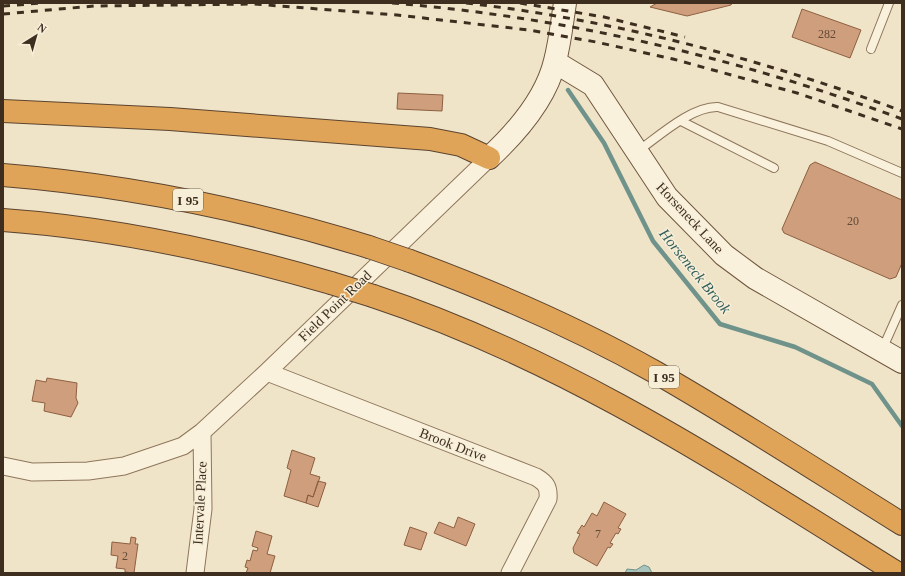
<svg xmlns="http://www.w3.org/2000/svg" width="905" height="576" font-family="'Times New Roman',serif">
<rect width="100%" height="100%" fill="#f0e4c8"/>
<!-- water -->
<path fill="#a9c4bc" stroke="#6f938a" d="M644,565L649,567L652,573H625L627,569L636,570Z"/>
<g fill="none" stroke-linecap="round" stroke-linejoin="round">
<!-- stream -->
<path stroke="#6f938a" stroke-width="4.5" d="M568,90L604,143L653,241L720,324L795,347L872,384L902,426"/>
</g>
<!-- building -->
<path fill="#cf9f7d" stroke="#8d5f41" d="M657,3H732L731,5L687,16L650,7Z
M802,9L861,30L850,58L792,37Z
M398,93L443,95L442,111L397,109Z
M815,162L902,200V263L896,277L890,279L784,233L782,229L810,165Z
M47,378L77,383L76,398L78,403L71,417L44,411L45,403L32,401L36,380L46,382Z
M292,450L315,458L310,474L320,477L313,497L308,495L306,503L284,496L291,470L287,468Z
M318,481L326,483L318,507L306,503L308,495L313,497Z
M604,502L626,514L618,528L621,529L618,534L616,533L610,543L613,544L610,548L608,547L597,566L574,553L573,548L580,534L577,533L582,525L584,527L592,513L597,516Z
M458,517L475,524L466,546L434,533L439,522L454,528Z
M410,527L427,533L421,550L404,545Z
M256,531L272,536L267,554L275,556L270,573H246L248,568L245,567L247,560L250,561L253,550L257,551L258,548L252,546Z
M131,537L136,538L135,544H138L134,573L125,572V569L116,568L118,556L111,555L112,542L130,544Z"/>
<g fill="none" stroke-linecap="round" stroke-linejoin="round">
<defs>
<path id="lane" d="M871,49L889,3
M681,121L774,168
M638,151C659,136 692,106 718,107L828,141L902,173
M882,350L902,305"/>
<path id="street" d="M267,372L536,477C546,483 549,487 548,499L510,573
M3,466L32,472L88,471L124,466L183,446L202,432L267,372L489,158
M195,573L203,509L202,432"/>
<path id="secondary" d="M555,62L593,85L667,197L724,255L755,278L902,362
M489,158C517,132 546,99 555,61C560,42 562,22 565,3"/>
<path id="highway" d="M3,111L170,119L430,139L461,145L489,158
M3,175C127,185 250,210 369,247
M3,220C114,228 225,252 331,283
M410,261C494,292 577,328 655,372C739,420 820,473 902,524
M373,296C564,359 727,467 897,573"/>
</defs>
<!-- lane casing -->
<use href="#lane" stroke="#8d765c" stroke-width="10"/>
<!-- street casing -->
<use href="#street" stroke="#8d765c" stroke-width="19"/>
<!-- secondary casing -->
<use href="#secondary" stroke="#6f573f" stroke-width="24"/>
<!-- highway casing -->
<use href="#highway" stroke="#5b4430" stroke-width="24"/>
<!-- lane -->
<use href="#lane" stroke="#faf1dc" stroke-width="8"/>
<!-- street -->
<use href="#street" stroke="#faf1dc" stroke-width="17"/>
<!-- secondary -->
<use href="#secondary" stroke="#faf1dc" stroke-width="22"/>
<!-- highway -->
<use href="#highway" stroke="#e0a458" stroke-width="22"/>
<!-- rail -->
<path stroke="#3d2e20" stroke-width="3" stroke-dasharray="7 7" stroke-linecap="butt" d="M392,3C566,17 738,58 902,119
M466,3C615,20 761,59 902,111
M520,3L604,17L685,37
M3,6L42,3
M3,14L94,6L254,4L397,15L529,30L596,42L673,59L797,93L902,129"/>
<defs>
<path id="highway-bridge" d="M369,247L410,261
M331,283L373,296"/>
</defs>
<!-- highway-bridge casing -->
<use href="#highway-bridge" stroke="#5b4430" stroke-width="24" stroke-linecap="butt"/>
<!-- highway-bridge -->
<use href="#highway-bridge" stroke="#e0a458" stroke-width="22"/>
</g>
<g text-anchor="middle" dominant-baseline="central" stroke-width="3" stroke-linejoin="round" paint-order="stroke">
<!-- number labels -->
<g font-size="12" fill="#624a37">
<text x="827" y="34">282</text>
<text x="853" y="221">20</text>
<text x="598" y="534">7</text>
<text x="125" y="556">2</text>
</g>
<!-- shield labels -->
<g fill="#f7eed8" stroke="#756857" stroke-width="1">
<rect x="173" y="189" width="30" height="22" rx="3"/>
<rect x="649" y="366" width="30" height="22" rx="3"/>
</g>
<g font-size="13" font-weight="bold" fill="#3d2e20">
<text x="188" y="200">I 95</text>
<text x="664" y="377">I 95</text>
</g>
<!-- street labels -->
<g font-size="14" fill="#3d2e20" stroke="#f7eed8">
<text transform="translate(690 218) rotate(47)">Horseneck Lane</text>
<text transform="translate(335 306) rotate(-44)">Field Point Road</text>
<text transform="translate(453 445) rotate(21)">Brook Drive</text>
<text transform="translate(200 503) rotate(-87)">Intervale Place</text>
</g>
<!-- water labels -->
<g font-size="15" font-style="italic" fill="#2f5d5a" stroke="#f7eed8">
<text transform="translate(695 271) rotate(51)">Horseneck Brook</text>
</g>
</g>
<!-- border -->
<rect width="905" height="576" fill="none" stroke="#3d2e20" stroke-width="8"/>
<!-- north arrow -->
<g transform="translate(36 36) rotate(37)" stroke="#f7eed8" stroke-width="3" paint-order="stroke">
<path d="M0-3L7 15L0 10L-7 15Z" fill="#3d2e20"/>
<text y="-6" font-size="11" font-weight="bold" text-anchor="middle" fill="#3d2e20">N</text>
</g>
</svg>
